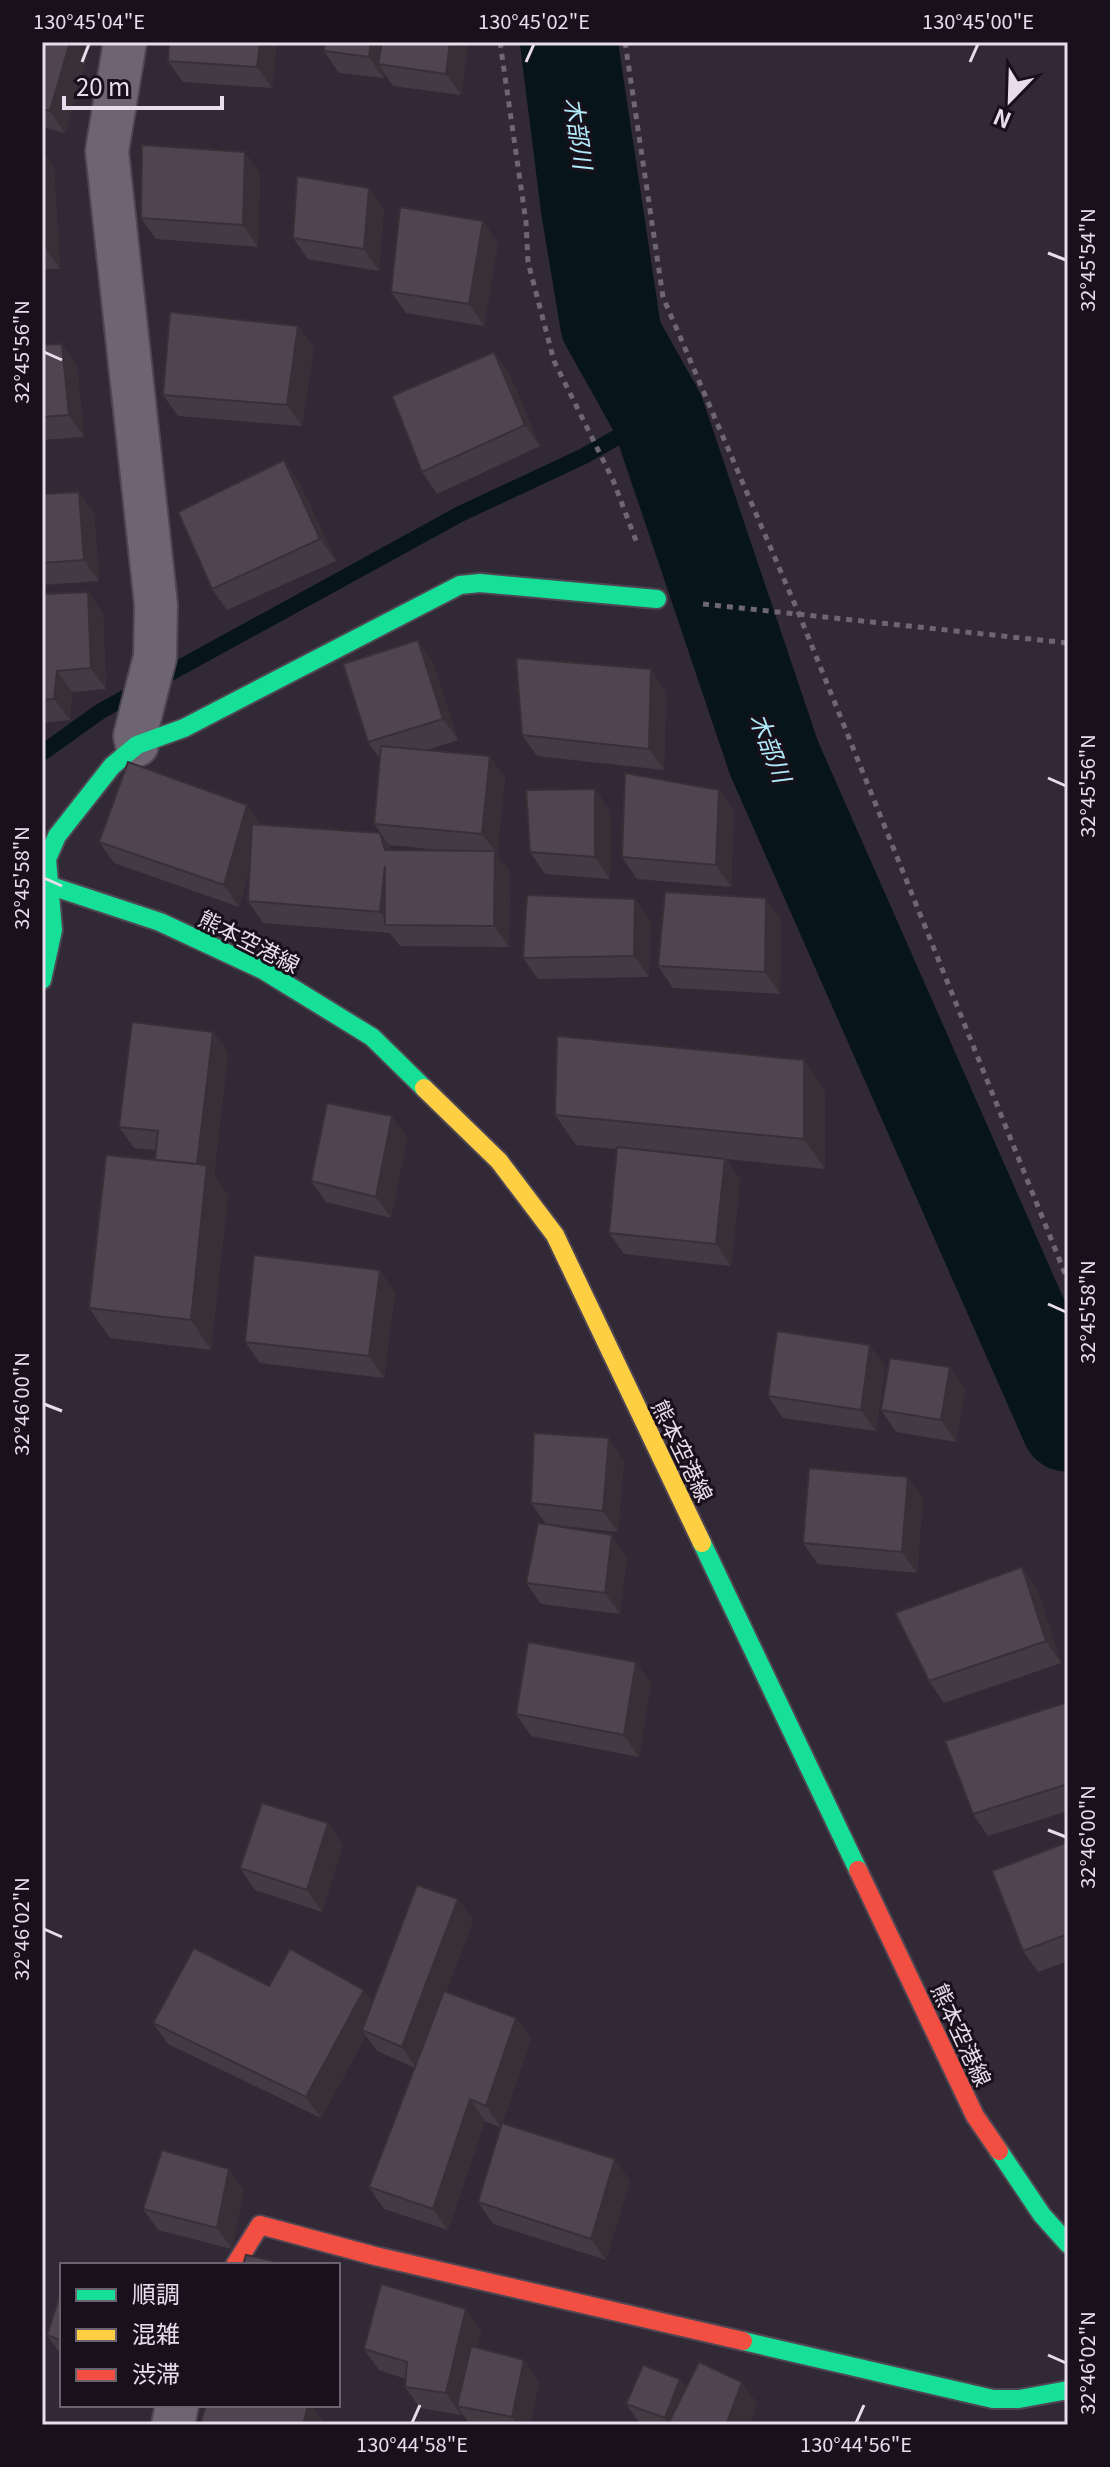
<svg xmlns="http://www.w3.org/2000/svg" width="1110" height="2467" font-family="Georgia,'Noto Sans JP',serif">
<rect width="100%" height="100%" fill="#322936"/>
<!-- water -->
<path fill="#07151a" d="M539,42H618L661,327L591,353Z"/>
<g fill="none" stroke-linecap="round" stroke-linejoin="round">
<!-- stream -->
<path stroke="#07151a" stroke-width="16" d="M42,753L101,711L460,514L584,456L658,414"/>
<!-- river -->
<path stroke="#07151a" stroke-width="94" d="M567,42L588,209L607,323L658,414L774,758L1068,1425"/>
<defs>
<path id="street" d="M125,42L107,151L156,605L155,657L135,736L137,745
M173,2425L177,2405"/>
<path id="fast" d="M42,883L160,922L263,970L372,1037L424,1088
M42,980L53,930L47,859L57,836L112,766L137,745L184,728L460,585L480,583L657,599
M702,1543L858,1870
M999,2151L1042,2215L1068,2244
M743,2341L993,2399H1019L1068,2390"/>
<path id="slow" d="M424,1088L499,1161L555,1235L702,1543"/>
<path id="jam" d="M858,1870L975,2116L999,2151
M235,2265L260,2225L375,2256L743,2341"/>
</defs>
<!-- street casing -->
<use href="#street" stroke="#4f4653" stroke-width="46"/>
<!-- fast casing -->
<use href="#fast" stroke="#4f4653" stroke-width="22"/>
<!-- slow casing -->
<use href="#slow" stroke="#4f4653" stroke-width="22"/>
<!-- jam casing -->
<use href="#jam" stroke="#4f4653" stroke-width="22"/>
<!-- path -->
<path stroke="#6e6772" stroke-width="5" stroke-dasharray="6 6" stroke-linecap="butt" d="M500,42L526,222L528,262L554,361L613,480L638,546
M625,42L663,297L799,614L1068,1281
M703,604L1068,643"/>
<!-- street -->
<use href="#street" stroke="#6e6572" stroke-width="42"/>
<!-- fast -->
<use href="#fast" stroke="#16e098" stroke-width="18"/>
<!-- slow -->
<use href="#slow" stroke="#ffcf43" stroke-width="18"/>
<!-- jam -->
<use href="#jam" stroke="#f24e42" stroke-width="18"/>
</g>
<!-- wall -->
<path fill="#443a44" d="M42,42L87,57L65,133L42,127Z
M169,42H277L272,88L183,82L168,61Z
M325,42H468L461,95L393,86L385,74L384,78L339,73L324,51Z
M42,151L54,169L60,269H42Z
M260,173L258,247L156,239L141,218Z
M369,188L384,209L379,271L308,259L293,238Z
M483,221L498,243L484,326L406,313L391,292Z
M298,326L314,347L302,426L178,416L163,395Z
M42,345L77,366L84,437L42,440Z
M509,373L540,446L437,494L422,472Z
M299,482L336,561L227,610L212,589Z
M79,492L94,513L99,581L42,585V494Z
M88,592L103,613L106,689L72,692L70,720L42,723V594Z
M433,662L458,740L427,750L505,777L497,855L510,872L509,947L400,946L390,933L263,923L248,901L250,868L239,907L114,863L99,842L261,825L380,833L392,850H440L389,845L374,824L380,759L368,742Z
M666,691L664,770L537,756L522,735Z
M595,789L610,811V879L545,874L530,852Z
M719,790L734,811L731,887L637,879L622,857Z
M635,899L650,920L649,977L538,979L523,958Z
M781,919L780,994L673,988L658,966Z
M213,1032L228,1053L214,1175L228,1195L211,1350L110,1338L89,1308L155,1160L156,1150L134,1148L119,1127Z
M825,1090V1169L726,1159L740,1180L731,1266L624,1254L609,1233L617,1149L576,1145L555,1115Z
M407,1137L391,1218L326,1202L311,1181Z
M395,1292L384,1378L260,1363L245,1342Z
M885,1366L876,1431L783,1418L768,1396Z
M965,1389L956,1442L896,1432L881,1410Z
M624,1460L618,1532L546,1524L531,1503Z
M923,1498L917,1573L818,1564L803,1543Z
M627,1557L620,1614L541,1604L526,1583Z
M1037,1589L1061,1663L944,1703L929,1681Z
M651,1683L639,1757L531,1736L516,1714Z
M1068,1702V1811L988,1836L973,1814Z
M328,1823L343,1845L322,1912L255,1890L240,1868Z
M1068,1842V1961L1038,1972L1023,1951Z
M458,1899L473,1921L446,1992L516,2018L531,2039L502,2124L615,2159L630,2181L606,2260L493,2224L478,2202L501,2128L485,2121L448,2230L384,2209L369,2187L415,2068L377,2051L366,2036L321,2118L168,2044L153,2023L269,1986L372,2002Z
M244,2190L232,2249L158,2230L143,2209Z
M62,2289V2356L47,2335Z
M466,2309L481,2330L477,2348L524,2360L539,2382L530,2425H470L462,2413L461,2415L420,2408L405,2387L406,2379L379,2370L364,2349Z
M686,2388L757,2403L749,2425H641L626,2404Z"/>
<!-- shaded-wall -->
<path fill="#373037" d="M70,42H77L87,57L65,133L50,111Z
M260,42H277L272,88L257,67Z
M371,42H388L378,64L385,74L384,78L369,57Z
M450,42H468L461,95L446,74Z
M42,151L54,169L60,269L45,247L42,198Z
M245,152L260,173L258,247L243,225Z
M369,188L384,209L379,271L364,249Z
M483,221L498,243L484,326L469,304Z
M298,326L314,347L302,426L287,405Z
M62,344L77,366L84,437L69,415Z
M494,352L509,373L540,446L525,425Z
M284,460L299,482L336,561L320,539Z
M79,492L94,513L99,581L84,560Z
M88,592L103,613L106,689L91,668Z
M418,640L433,662L458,740L443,719Z
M651,669L666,691L664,770L649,749Z
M57,671L72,692L70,720L54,699Z
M490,756L505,777L497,855L510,872L509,947L494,926L495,851L482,834Z
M595,789L610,811V879L595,857Z
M719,790L734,811L731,887L716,865Z
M247,805L262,826L239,907L224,885Z
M380,833L395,855L385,850Z
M385,866L389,925L380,912Z
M766,898L781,919L780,994L765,972Z
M635,899L650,920L649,977L634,956Z
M213,1032L228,1053L214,1175L228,1195L211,1350L191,1320L197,1167Z
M804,1060L825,1090V1169L804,1139Z
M392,1116L407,1137L391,1218L376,1197Z
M725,1159L740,1180L731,1266L716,1244Z
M380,1270L395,1292L384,1378L369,1356Z
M870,1345L885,1366L876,1431L861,1410Z
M950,1367L965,1389L956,1442L941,1420Z
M609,1438L624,1460L618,1532L603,1511Z
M908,1477L923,1498L917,1573L902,1552Z
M612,1535L627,1557L620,1614L605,1593Z
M1022,1567L1037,1589L1061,1663L1046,1641Z
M636,1662L651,1683L639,1757L624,1735Z
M328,1823L343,1845L322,1912L307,1890Z
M458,1899L473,1921L417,2069L402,2047Z
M364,1990L379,2012L362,2030L366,2036L321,2118L306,2097Z
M516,2018L531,2039L501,2128L486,2106Z
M470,2099L485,2121L448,2230L433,2209Z
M615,2159L630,2181L606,2260L591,2239Z
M229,2169L244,2190L232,2249L217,2228Z
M466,2309L481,2330L463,2408L457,2406L462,2413L461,2415L446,2393Z
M524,2360L539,2382L530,2425H518L512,2417Z
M680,2379L695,2400L670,2425L665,2418Z
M742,2382L757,2403L749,2425H726Z
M308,2405H312L324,2422L323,2425H303Z"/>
<!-- building -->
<path fill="#4f444f" stroke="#373037" stroke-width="2" d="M42,42H70L50,111L42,109Z
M169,42H260L257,67L168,61Z
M325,42H371L369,57L324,51Z
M382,42H450L446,74L378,64Z
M142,145L245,152L243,225L141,218Z
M297,176L369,188L364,249L293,238Z
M42,198L45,247H42Z
M400,207L483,221L469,304L391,292Z
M170,312L298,326L287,405L163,395Z
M62,344L69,415L42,417V345Z
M494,352L525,425L422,472L392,396Z
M284,460L320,539L212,589L178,512Z
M79,492L84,560L42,563V494Z
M88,592L91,668L57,671L54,699L42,700V594Z
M418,640L443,719L368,742L343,664Z
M516,658L651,669L649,749L522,735Z
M381,746L490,756L482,834L374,824Z
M128,762L247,805L224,885L99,842Z
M625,773L719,790L716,865L622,857Z
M595,789V857L530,852L526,790Z
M252,824L380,833L385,850L495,851L494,926L385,925V866L380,912L248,901Z
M665,892L766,898L765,972L658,966Z
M527,895L635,899L634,956L523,958Z
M132,1022L213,1032L197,1164L155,1160L158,1131L119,1127Z
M557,1036L804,1060V1139L555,1115Z
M327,1103L392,1116L376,1197L311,1181Z
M617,1147L725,1159L716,1244L609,1233Z
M106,1155L207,1165L191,1320L89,1308Z
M254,1255L380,1270L369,1356L245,1342Z
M777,1331L870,1345L861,1410L768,1396Z
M890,1358L950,1367L941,1420L881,1410Z
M534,1433L609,1438L603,1511L531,1503Z
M809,1468L908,1477L902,1552L803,1543Z
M538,1523L612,1535L605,1593L526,1583Z
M1022,1567L1046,1641L929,1681L895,1613Z
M528,1642L636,1662L624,1735L516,1714Z
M1068,1702V1784L973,1814L945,1741Z
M262,1803L328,1823L307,1890L240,1868Z
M1068,1842V1934L1023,1951L992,1871Z
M417,1885L458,1899L402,2047L362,2030Z
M194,1948L269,1986L290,1949L364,1990L306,2097L153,2023Z
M444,1991L516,2018L486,2106L470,2099L433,2209L369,2187Z
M502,2123L615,2159L591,2239L478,2202Z
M162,2150L229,2169L217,2228L143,2209Z
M246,2255L293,2265H243Z
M381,2284L466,2309L446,2393L405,2387L407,2362L364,2349Z
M62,2289V2341L47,2335Z
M471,2346L524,2360L512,2417L457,2406Z
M699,2362L742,2382L726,2425L668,2424Z
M643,2365L680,2379L665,2418L626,2404Z
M206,2405H308L303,2425H200Z"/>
<!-- ticks -->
<path fill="none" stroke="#e9dded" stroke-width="3" d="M82,62L89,44M526,62L534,44M970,62L978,44M1048,253L1066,260M44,352L62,360M1048,778L1066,786M44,878L62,886M1048,1304L1066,1312M44,1404L62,1411M1048,1830L1066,1837M44,1929L62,1937M1048,2355L1066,2363M412,2423L420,2405M856,2423L864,2405"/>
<g text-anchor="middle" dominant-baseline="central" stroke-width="6" stroke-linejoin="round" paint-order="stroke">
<!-- street labels -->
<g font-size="22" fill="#e9dded" stroke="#18101b">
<text transform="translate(250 940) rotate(27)">熊本空港線</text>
<text transform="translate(684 1450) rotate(64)">熊本空港線</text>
<text transform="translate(963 2034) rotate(65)">熊本空港線</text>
</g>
<!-- water labels -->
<g font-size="24" font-style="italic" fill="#b0ebfa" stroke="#18101b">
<text transform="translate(580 133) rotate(82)">木部川</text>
<text transform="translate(772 747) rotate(69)">木部川</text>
</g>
</g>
<!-- border -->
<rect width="1110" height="2467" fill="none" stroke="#18101b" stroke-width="88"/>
<!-- legend -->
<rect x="60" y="2263" width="280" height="144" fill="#18101b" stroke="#6c626f" stroke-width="2"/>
<rect x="76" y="2289" width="40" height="12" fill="#16e098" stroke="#6c626f" stroke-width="2"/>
<text x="132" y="2303" font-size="24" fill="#e9dded">順調</text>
<rect x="76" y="2329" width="40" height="12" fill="#ffcf43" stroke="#6c626f" stroke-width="2"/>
<text x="132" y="2343" font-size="24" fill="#e9dded">混雑</text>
<rect x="76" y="2369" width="40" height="12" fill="#f24e42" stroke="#6c626f" stroke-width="2"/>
<text x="132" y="2383" font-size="24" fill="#e9dded">渋滞</text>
<!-- north arrow -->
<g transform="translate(1010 100) rotate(203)" stroke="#18101b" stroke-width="6" paint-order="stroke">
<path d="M0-6L14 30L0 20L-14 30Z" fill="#e9dded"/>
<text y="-12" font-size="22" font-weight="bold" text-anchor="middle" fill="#e9dded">N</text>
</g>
<!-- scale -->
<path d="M64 96v12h158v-12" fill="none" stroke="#e9dded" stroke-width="4"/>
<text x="76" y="96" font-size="24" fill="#e9dded" stroke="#18101b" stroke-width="6" paint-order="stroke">20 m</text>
<rect x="44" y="44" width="1022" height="2379" fill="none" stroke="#e9dded" stroke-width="3"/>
<g font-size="20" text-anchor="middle" fill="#e9dded">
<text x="89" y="29">130°45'04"E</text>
<text x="534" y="29">130°45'02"E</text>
<text x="978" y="29">130°45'00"E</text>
<text transform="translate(1088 260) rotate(-90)" y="7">32°45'54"N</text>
<text transform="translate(22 352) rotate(-90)" y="7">32°45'56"N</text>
<text transform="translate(1088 786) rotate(-90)" y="7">32°45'56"N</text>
<text transform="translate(22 878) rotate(-90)" y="7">32°45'58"N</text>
<text transform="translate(1088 1312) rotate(-90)" y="7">32°45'58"N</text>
<text transform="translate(22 1404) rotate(-90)" y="7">32°46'00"N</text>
<text transform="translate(1088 1837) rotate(-90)" y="7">32°46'00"N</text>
<text transform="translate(22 1929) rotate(-90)" y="7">32°46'02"N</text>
<text transform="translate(1088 2363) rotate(-90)" y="7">32°46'02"N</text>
<text x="412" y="2452">130°44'58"E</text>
<text x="856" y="2452">130°44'56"E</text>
</g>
</svg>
